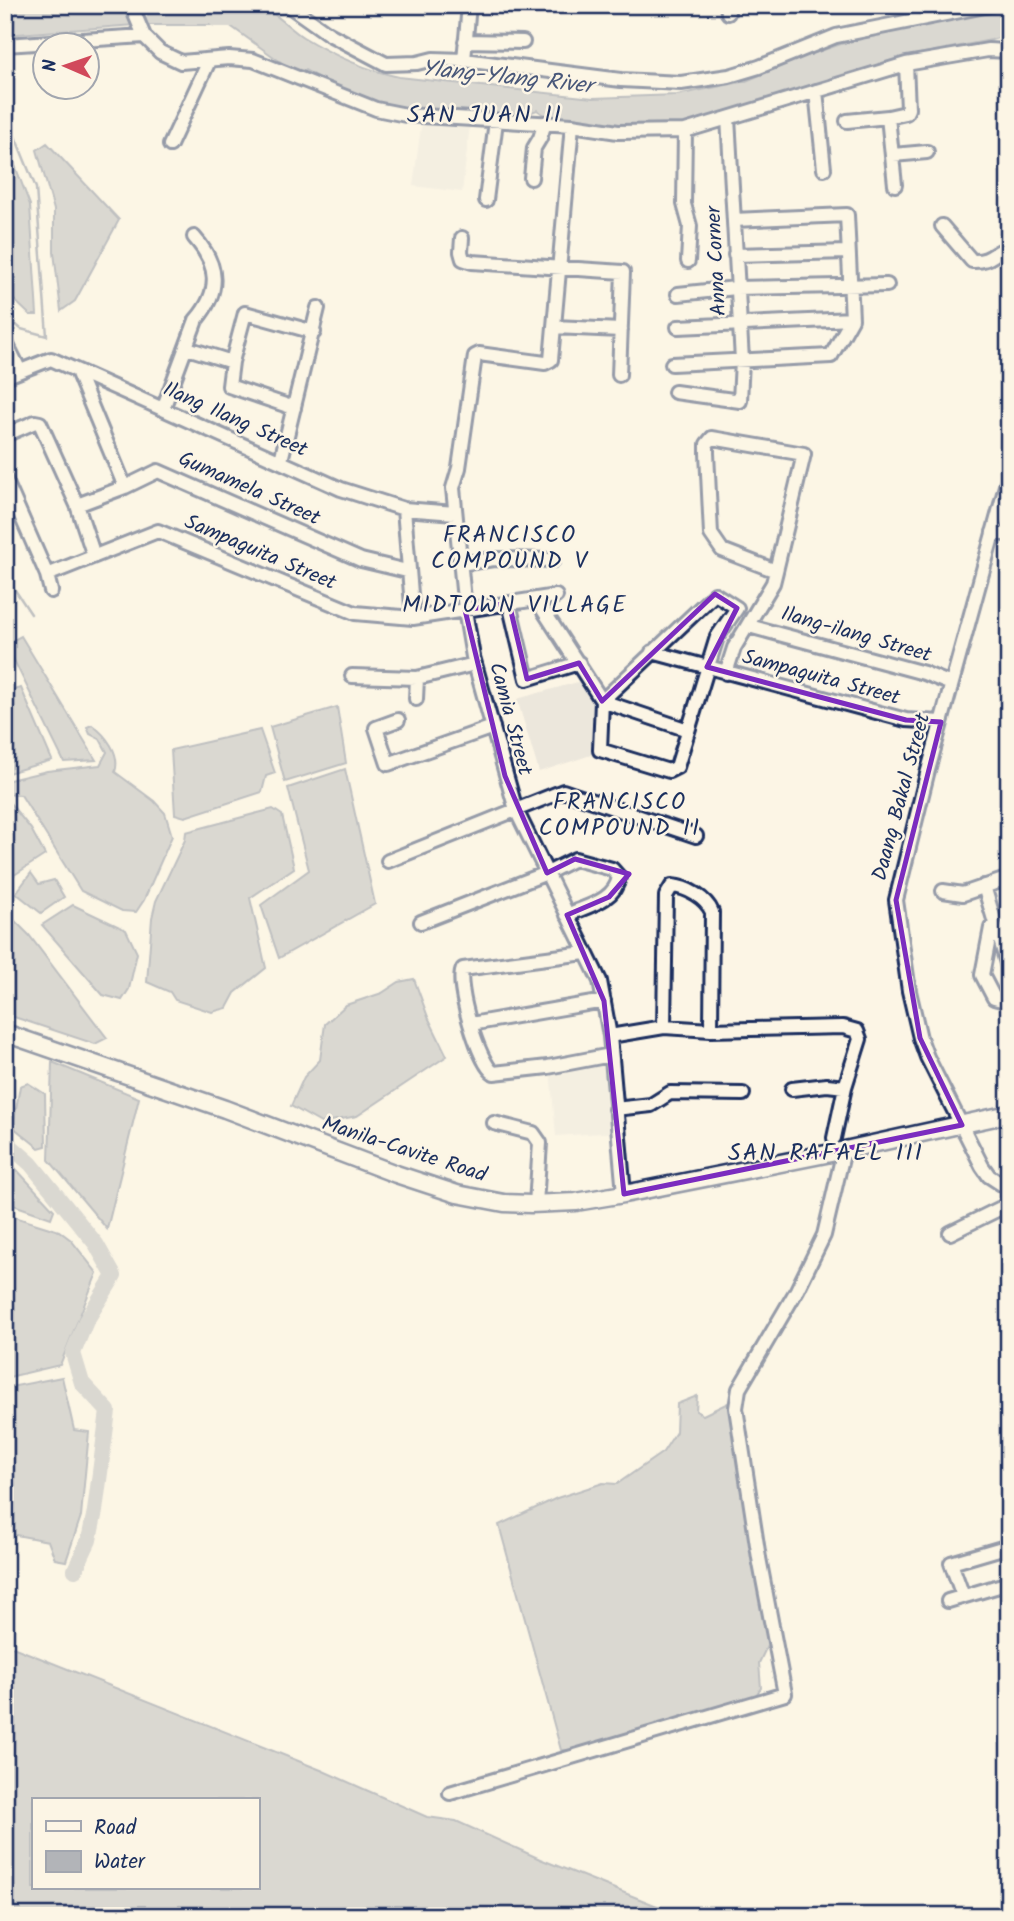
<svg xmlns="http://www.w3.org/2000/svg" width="1014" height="1921" font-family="Kalam,sans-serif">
<rect width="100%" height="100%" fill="#fcf5e5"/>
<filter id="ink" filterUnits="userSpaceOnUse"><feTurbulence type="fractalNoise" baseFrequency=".0143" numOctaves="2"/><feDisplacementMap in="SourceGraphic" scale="14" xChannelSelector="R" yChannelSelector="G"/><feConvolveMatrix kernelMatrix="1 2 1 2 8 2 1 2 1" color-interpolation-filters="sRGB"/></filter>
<g filter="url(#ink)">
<!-- built -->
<path fill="#ece7dc" d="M422,120L470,125L462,192L413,186Z
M585,680L598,701L597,753L539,772L517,699Z
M608,1059L617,1132L556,1136L550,1069Z"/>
<!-- water -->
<path fill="#b2b4b8" stroke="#767f94" stroke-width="2" fill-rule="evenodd" d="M24,5H250L233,24L248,19L252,5C271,6 287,27 303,37C331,54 366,70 399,77L593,98L677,95L746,81L800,58L841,44L935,20L1009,7V35L991,40L899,58L693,124L623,127L565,120L543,114L537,110L526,114L414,109L352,97L305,70L296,71L285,65L229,25H135L5,35V8Z
M5,139L30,205L37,315H30L10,296L5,298Z
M47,143L119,220L75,301L61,311L54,252V210L37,150Z
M21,636L96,760L64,762L6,644Z
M21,688L52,760L5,774V692Z
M337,707L346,763L285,782L270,727Z
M92,725C106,735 121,754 115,772L154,801L165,813L172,836L144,900L136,912L122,911L81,891L21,795L5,794V781L47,771L100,765L107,752L100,739L90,734L87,727Z
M260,730L275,773L266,776L262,792L185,817L175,814L171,750Z
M345,769L375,904L279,958L261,905L309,870L288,788Z
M9,802L31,829L45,855L5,881V804Z
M273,809L282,815L294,868L250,898L266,968L235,993L227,1008L212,1012L175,1000L170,992L147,982L152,918L156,901L185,840L186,832Z
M31,873L39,884L54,880L64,897L41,913L16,893Z
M73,905L126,930L137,953L129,989L122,1000L103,995L42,925Z
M5,911L29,935L107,1038L95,1044L5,1014Z
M414,979L428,1017L447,1056L357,1116L321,1123L291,1106L304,1077L320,1060L325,1024L346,1005L382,993L399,982Z
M52,1062L139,1098L107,1229L49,1160Z
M28,1083L45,1094L46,1146L39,1148L13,1127L20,1086Z
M5,1157L54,1210L51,1218L5,1202Z
M5,1214L59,1231L71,1240L97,1273L60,1365L5,1378Z
M62,1377L74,1430L89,1432L81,1516L66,1561L55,1559L48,1541L5,1533V1388Z
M697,1396L696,1411L703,1415L728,1403L768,1644L759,1663L761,1688L755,1696L570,1750H561L499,1525L557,1498L603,1483L617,1484L663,1452L676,1432L677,1404Z
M5,1644L321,1770L427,1817L456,1821L540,1859L682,1916H5ZM33,1800H257V1888H33Z"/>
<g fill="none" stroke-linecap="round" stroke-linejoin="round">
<!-- stream -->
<path stroke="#767f94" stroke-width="2.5" d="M5,103L12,129L36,188L47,336L21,329L5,315
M5,575L31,614"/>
<!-- river -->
<path stroke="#b2b4b8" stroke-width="16" d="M216,19H248L264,29
M5,1141L31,1164L96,1244L114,1276L86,1321L73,1353L82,1383L108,1411L95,1511L89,1540L75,1570"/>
<defs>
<path id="minor" d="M131,5L144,36L160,52L181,62L229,58L253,60L376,109L406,115L572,125L618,132L685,131L906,64L988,50L1009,51
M288,5L329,34L386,64L417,63L433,59L464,60L621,80L681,83L729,76L759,67L836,36L990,5
M520,5H523
M727,5L728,13
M465,41L523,42
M5,45L144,36
M464,60L469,5
M816,91L824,169
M888,117L906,113L908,109L906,64
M847,121L888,117L895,185
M572,125L551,360L545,363L479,354L475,356L459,468L453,488L465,610L473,657L516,810L600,981L610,1036L624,1194
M685,131L684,204L690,226L688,261
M170,145L209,61
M893,155L927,152
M531,178L534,148L540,138L545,123
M486,200L496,121
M942,226L972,261C993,262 993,251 1009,248
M462,238L461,252L463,259L472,262L623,272L619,375
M735,255L848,252
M678,294L736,288L887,285
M554,327L621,330
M678,327L852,319
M5,341L20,371
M187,348L232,362
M672,364L831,356L852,319L847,215L734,220
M77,371L125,487
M5,377L51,359L341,489L404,509L455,513
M675,392L740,401L742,360L728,118
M294,408L229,386L232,362L245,313L314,332
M163,409L196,320C221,291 219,265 194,237
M5,435L35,422L40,423L77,505L94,556
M281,460L318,308
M1009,475L927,774L896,900L909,991L920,1038L927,1057L982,1166L989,1176L1009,1189
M5,479L47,575L51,591
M77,505L125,487L158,471L361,560L407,571
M404,509L413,618
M993,532L1009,535
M460,564L494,559L553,560
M47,575L158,531L355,613L413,618L556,596
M715,594L737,608L717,637L677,767L669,771L600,750L602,701Z
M536,599L602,701
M509,603L527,679L579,663
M749,626L924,673L951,684
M652,652L906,720L941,722
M726,673L734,648L773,583L776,571L804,454L712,438L707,444V453L711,534L722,550L776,571
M352,676L417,678L475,664
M416,699L417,678
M602,701L688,730
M398,720L376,728L388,764L493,727
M388,861L563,791L696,836
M984,886L1009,970
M943,891L963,894L1009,878
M421,922L547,873L575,859L612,869L619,877C615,901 587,906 567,915
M996,926L991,928L982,975L994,998L1009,1002
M585,953L463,969C455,983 479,1065 494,1073L548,1067L611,1055
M471,1024L604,1001
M664,1027L666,896L672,886C687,887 706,898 712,912L711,1030
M610,1036L664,1027L711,1030L843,1027L857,1031L860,1039L845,1087L834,1138
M792,1089L827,1085L845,1087
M615,1109L651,1105L670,1093L743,1094
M494,1123L533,1133L540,1143L536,1204
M950,1233L1009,1204
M963,1596L951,1563L1009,1546
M948,1601L1009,1583
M450,1793L785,1694L759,1558L736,1408L739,1389L797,1290L824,1235L844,1150"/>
<path id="major" d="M5,1033L225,1109L396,1174L457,1194L504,1203L531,1204L576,1202L624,1194L831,1153L1009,1114"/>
</defs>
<!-- minor casing -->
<use href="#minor" stroke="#1b2f5e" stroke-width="18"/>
<!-- major casing -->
<use href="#major" stroke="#1b2f5e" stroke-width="21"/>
<!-- minor -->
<use href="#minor" stroke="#fcf5e5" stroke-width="12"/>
<!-- major -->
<use href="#major" stroke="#fcf5e5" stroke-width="16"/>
</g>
</g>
<!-- marked area -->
<path d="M0 0H1014V1921H0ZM715,594L737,608L707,667L906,720L941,722L896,900L920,1038L962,1125L624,1194L604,1001L567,915L609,897L629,874L575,859L547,873L505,776L465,610L509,603L527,679L579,663L602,701Z" fill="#fcf5e5" fill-opacity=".55" fill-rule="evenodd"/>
<path fill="none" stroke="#7b2cbf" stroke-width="5" stroke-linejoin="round" d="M715,594L737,608L707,667L906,720L941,722L896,900L920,1038L962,1125L624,1194L604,1001L567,915L609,897L629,874L575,859L547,873L505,776L465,610L509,603L527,679L579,663L602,701Z"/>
<g text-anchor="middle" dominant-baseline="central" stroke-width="5" stroke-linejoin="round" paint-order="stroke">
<!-- street labels -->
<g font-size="21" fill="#1b2f5e" stroke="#fcf5e5">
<text transform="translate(717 261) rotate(-93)">Anna Corner</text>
<text transform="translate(235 420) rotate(24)">Ilang Ilang Street</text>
<text transform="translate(249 489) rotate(24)">Gumamela Street</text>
<text transform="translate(260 553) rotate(23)">Sampaguita Street</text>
<text transform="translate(856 635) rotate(16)">Ilang-ilang Street</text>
<text transform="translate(821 678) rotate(15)">Sampaguita Street</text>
<text transform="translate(510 719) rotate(75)">Camia Street</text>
<text transform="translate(902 797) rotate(-75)">Daang Bakal Street</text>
<text transform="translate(404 1150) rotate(18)">Manila-Cavite Road</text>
</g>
<!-- water labels -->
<g font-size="23" font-style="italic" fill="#485779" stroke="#fcf5e5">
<text transform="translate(507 78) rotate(6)">Ylang-Ylang River</text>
</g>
<!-- neighbourhood labels -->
<g font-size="23" letter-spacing="2" fill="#1b2f5e" stroke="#fcf5e5">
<text x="510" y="536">FRANCISCO<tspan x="510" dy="26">COMPOUND V</tspan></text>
<text x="515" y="606">MIDTOWN VILLAGE</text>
<text x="620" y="803">FRANCISCO<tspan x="620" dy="26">COMPOUND II</tspan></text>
</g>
<!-- quarter labels -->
<g font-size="24" letter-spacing="2" fill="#1b2f5e" stroke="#fcf5e5">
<text x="485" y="115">SAN JUAN II</text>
<text x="826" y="1153">SAN RAFAEL III</text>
</g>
</g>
<!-- margin -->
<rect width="1014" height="1921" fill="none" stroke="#fcf5e5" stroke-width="28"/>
<rect x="14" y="14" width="986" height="1893" fill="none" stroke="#1b2f5e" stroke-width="2.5" filter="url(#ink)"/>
<!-- legend -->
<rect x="32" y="1798" width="228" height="91" fill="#fcf5e5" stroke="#a2a6af" stroke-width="2"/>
<rect x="46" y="1821" width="35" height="10" fill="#fcf5e5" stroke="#a2a6af" stroke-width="2"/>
<text x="94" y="1834" font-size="21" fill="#1b2f5e">Road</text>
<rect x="46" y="1851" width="35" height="21" fill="#b2b4b8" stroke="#a2a6af" stroke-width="2"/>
<text x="94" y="1868" font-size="21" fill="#1b2f5e">Water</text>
<!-- north arrow -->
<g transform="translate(66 66) rotate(272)"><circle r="33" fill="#fcf5e5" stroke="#a2a6af" stroke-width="2"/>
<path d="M0-5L12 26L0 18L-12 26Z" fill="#d1495b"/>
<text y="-10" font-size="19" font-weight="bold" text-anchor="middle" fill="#1b2f5e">N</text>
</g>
</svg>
